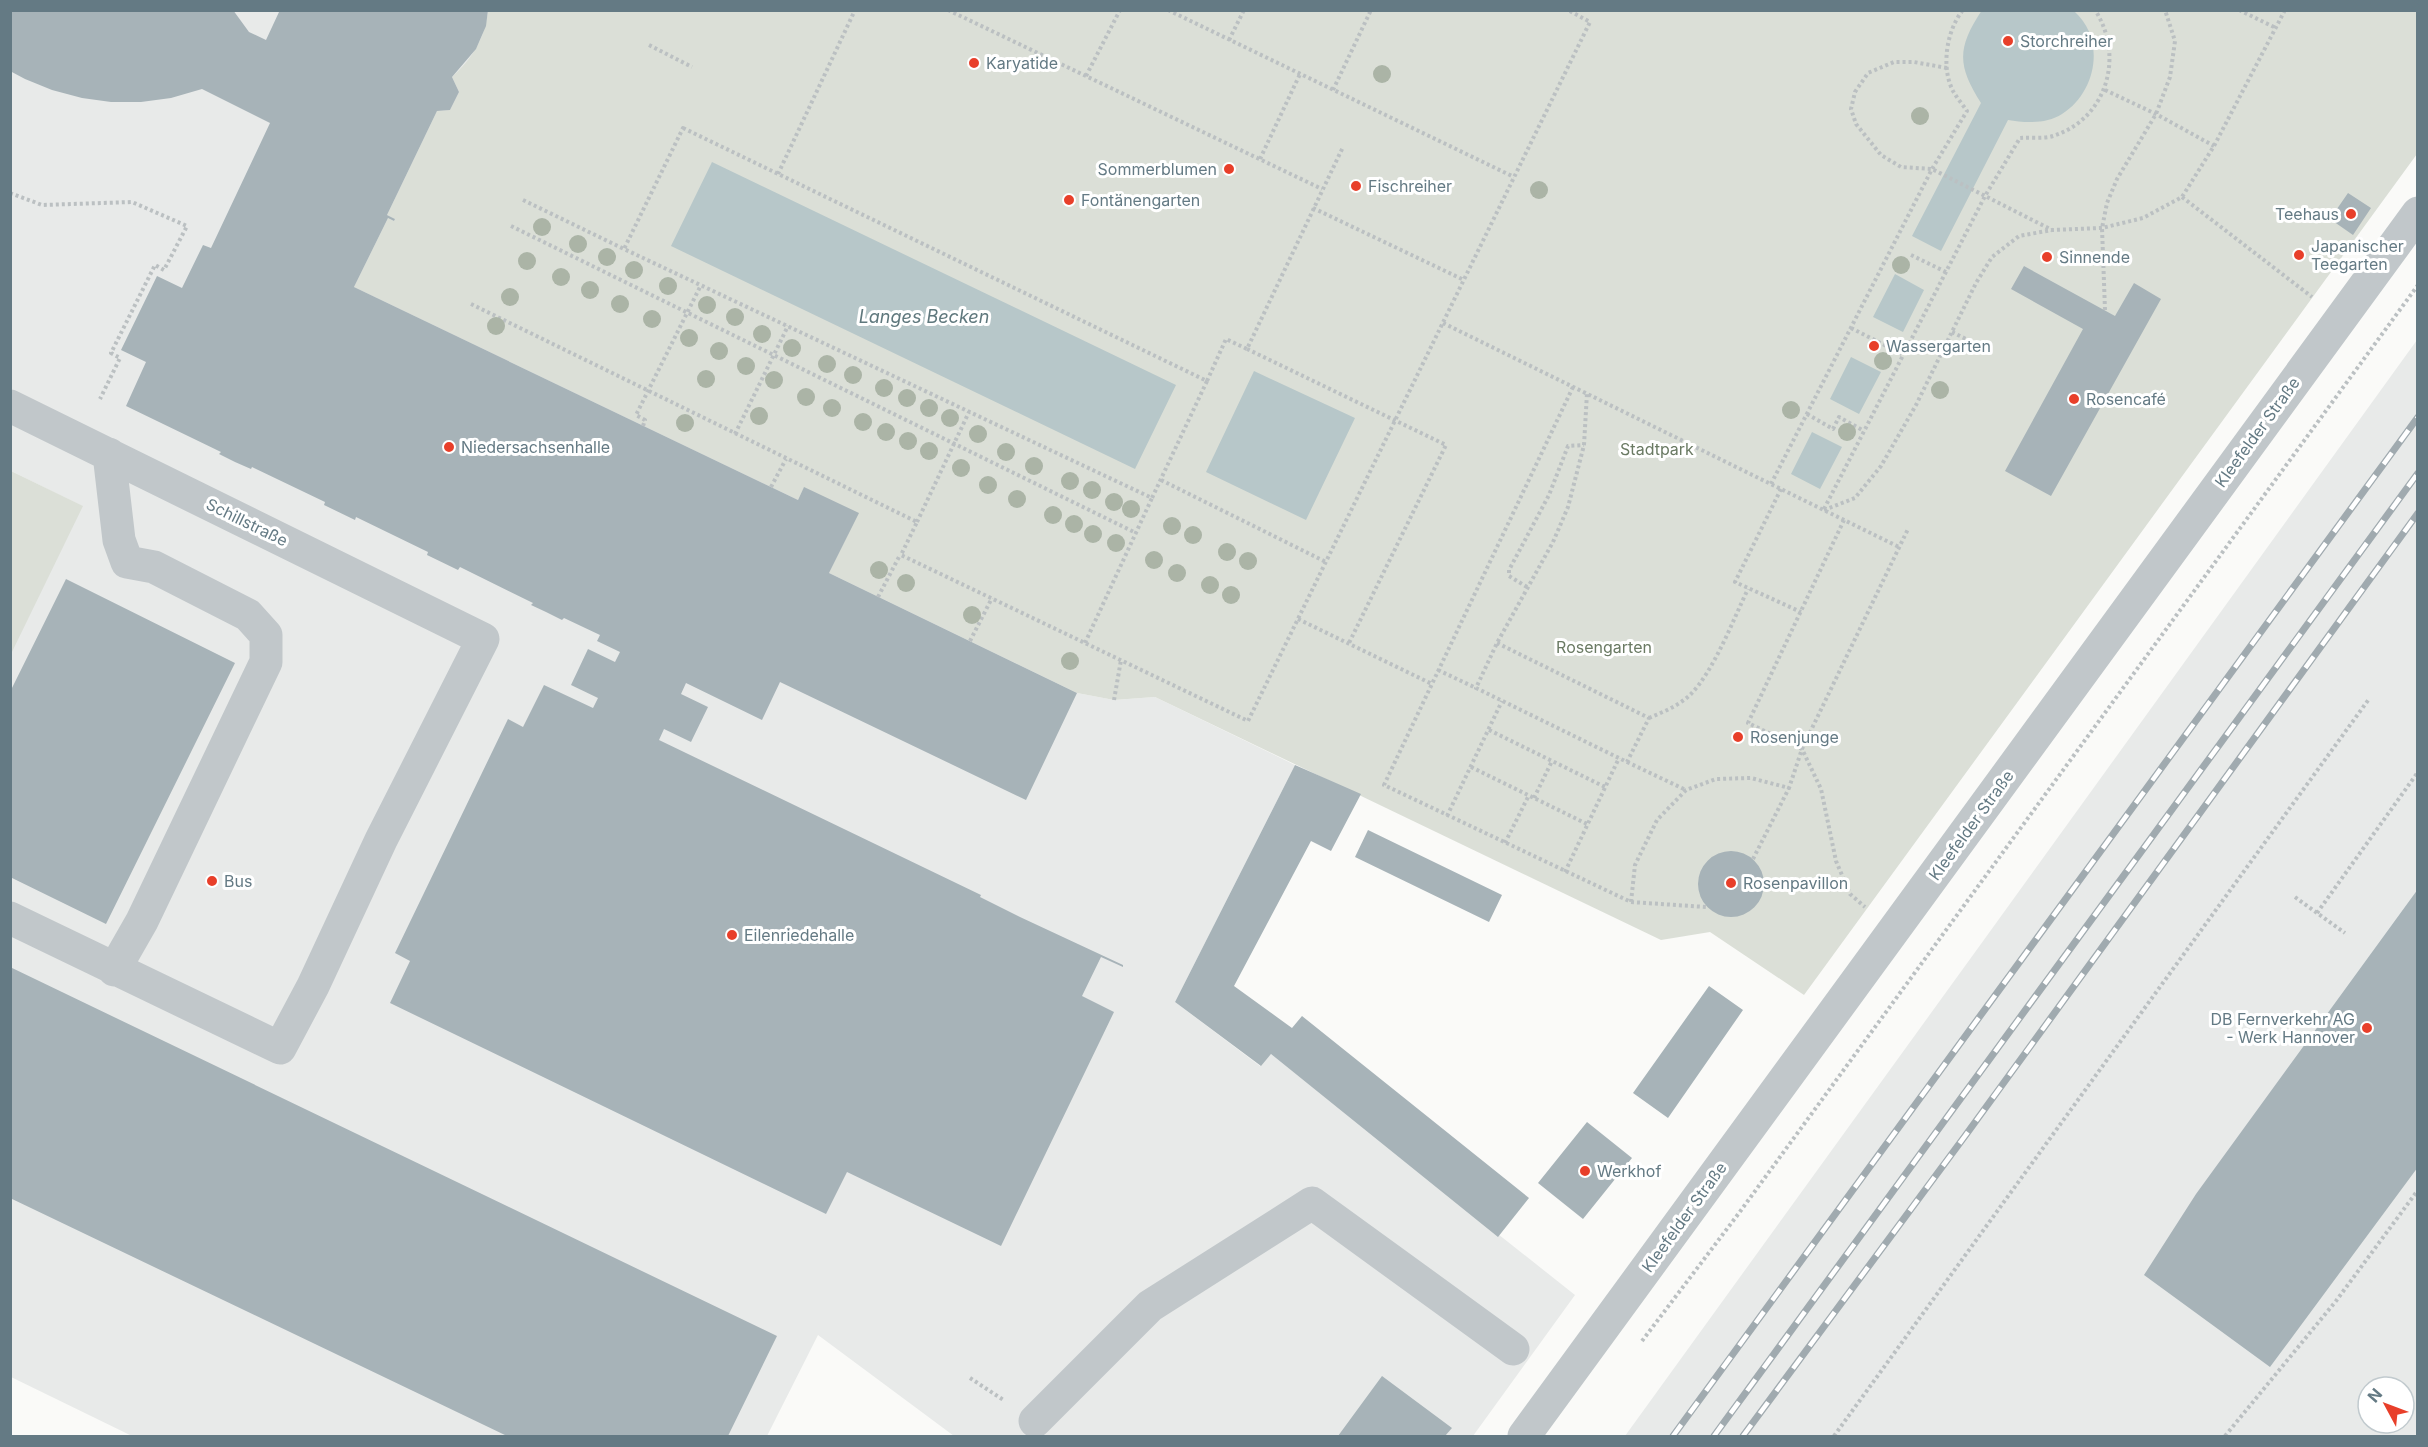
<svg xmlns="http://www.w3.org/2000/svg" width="2428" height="1447" font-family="Inter,sans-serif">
<rect width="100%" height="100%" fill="#fafaf8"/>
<!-- built -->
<path fill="#e8eae9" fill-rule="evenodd" d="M11,11H793L798,500L804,487L848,534L830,573L1077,693L1114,700L1155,697L1295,765L1175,1002L1260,1066L1271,1054L1575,1295L1473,1436H954L818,1335L767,1436H132L11,1377L10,654L82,506L11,471Z
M2417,340V1436H1625L1986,937ZM2368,1387H2404V1423H2368Z"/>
<!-- green -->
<path fill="#dbdfd7" d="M488,11H2417V154L1804,995L1710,932L1661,940L1155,697L1114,700L1077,693L829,573L848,534L804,488L798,500L354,287L388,218L394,221L395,219L387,215L437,111L450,110L459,92L452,77C472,59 485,38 488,11Z
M11,471L83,506L11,654Z"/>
<!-- water -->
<path fill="#b7c7c9" d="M1982,10L2074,11C2106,39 2097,92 2062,114C2047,124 2025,123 2008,120L1941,251L1912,236L1981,103C1957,65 1957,48 1982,10Z
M712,162L1176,385L1135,469L671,246Z
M1895,274L1924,290L1903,332L1873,317Z
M1851,357L1881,372L1859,414L1830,399Z
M1254,371L1355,418L1306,520L1206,472Z
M1812,432L1842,447L1820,489L1791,474Z"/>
<!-- building -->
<path fill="#a7b3b8" d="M10,10H233L249,32L266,40L279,12L275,10H488L486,26L476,49L452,77L459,92L450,110L437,111L387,215L395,219L394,221L388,218L354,287L798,500L804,487L859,513L829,573L1077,693L1026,800L780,682L762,720L686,683L681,694L708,707L691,742L664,729L659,740L981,895L980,897L1020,917L1123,965V967L1101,957L1082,996L1114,1012L1001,1246L847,1172L826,1214L390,1003L410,961L395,953L508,719L523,727L544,685L593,708L598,698L571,685L588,649L615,662L620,652L597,641L600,635L564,618L562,620L546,612L531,605L533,603L460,567L458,570L427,555L428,552L356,517L355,520L324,505L325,502L252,467L251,469L235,462L219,454L221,452L126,406L146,362L121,350L157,276L182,288L203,245L211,248L270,123L202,89L171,98L141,102H111L82,98L52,90L25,79L10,71Z
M2348,193L2371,208L2353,235L2330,219Z
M2024,266L2115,316L2134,283L2161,299L2051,496L2005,471L2083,329L2011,289Z
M66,579L235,663L106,924L10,877V692Z
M1295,765L1361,794L1331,851L1311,841L1234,986L1292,1028L1302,1016L1529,1198L1498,1237L1271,1054L1261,1066L1175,1002Z
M1368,830L1502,895L1489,922L1355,857Z
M1698 884a33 33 0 1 1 66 0a33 33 0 1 1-66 0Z
M2418,889V1167L2270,1367L2144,1275L2196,1194Z
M10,967L777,1336L728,1436H507L10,1198Z
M1709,986L1743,1010L1668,1118L1633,1093Z
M1587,1122L1632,1158L1583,1219L1538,1183Z
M1382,1376L1452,1428L1445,1436H1338Z"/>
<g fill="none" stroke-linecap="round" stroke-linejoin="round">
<!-- path -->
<path stroke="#bbc0c2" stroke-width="4" stroke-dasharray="3 3" stroke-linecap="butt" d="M948,10L1322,189
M1168,10L1514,177
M2239,10L2276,28
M1229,40L1244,10
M649,45L692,67
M1947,68L1914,62H1894L1868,73L1855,92L1851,109L1856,124L1881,155L1901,167L1932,169L2052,230
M1086,76L1120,10
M1333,90L1371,10
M2105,90L2156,114L2214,146
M683,128L1207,381L1152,498L624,249Z
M1260,159L1300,74
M778,174L855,10
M10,193L42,205L132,202L187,226L164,270L155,265L111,353L120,358L100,399
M2182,197L2312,297
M523,200L624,249
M1313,208L1464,280
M511,226L1136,533
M1911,255L1946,272
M471,304L917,522L901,555L1248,721L1590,22L1568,10
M2105,310L2102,228L2107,203L2117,179L2156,114L2170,77L2175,41L2165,10
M1443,323L1899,547
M1851,328L1904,355
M1952,332L1982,347
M1247,349L1446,445L1349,643
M1207,381L1226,339L1247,349L1343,147
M1573,387L1384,785L1631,902L1635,865L1657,820L1686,790L1716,779L1751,778L1789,788L1802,749L1908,529
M1807,414L1833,429L1839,417L1864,431
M643,426L645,420L636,415L701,285
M735,434L788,326
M1161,480L1326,562
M1771,484L1932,169L1967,111C1963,105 1957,98 1953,91C1941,68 1946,31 1963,10
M771,487L786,459
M1781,489L1735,582L1801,612
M1824,509L1985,196L2020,138C2030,137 2043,139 2053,136C2107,119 2125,56 2095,10
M1824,510L1855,498L1881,466L1916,405L1976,283L1992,257L2019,236L2052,230L2102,228L2143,218L2182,197L2214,146L2285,10
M1844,520L1748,723L1802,749L1821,789L1836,861L1850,894L1865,907
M917,522L969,412
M1527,587L1509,576V570L1549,495L1568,446L1584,445
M878,597L900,555
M1298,619L1432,684
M970,641L992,598
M1085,643L1152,498
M1497,643L1649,718L1627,762L1476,688L1497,643L1553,542L1568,507L1584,445L1587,393
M1438,670L1476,688
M1114,700L1121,660
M1649,718C1663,712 1678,706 1690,695C1714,671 1733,620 1748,589
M1489,730L1605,787
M1627,762L1686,790
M1471,767L1587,824
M1534,798L1552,761
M1447,816L1502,701
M1505,843L1529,795
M1753,859L1789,788
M1565,872L1619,758
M2295,897L2345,933
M1631,902L1706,907
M2317,913L2418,772
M1642,1341L1739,1213L2418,285
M970,1378L1005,1401
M1834,1436L2369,699
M2225,1436L2336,1301L2418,1190"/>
<!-- minor -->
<path stroke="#c1c7ca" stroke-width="33" d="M10,406L483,639L381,840L313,986L280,1048L10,918
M109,454L119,540L127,562L154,567L248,615L266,635V662L142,921L114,970
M1035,1421L1150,1306L1312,1203L1513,1349
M1524,1436L2418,213"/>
<defs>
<path id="rail" d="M1673,1436L2418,417
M1714,1436L2418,473
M1743,1436L1965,1136L2418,513"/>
</defs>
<!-- rail casing -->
<use href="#rail" stroke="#a0aaaf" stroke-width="7"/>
<!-- rail -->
<use href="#rail" stroke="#fff" stroke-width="4.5" stroke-dasharray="14" stroke-linecap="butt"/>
</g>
<!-- trees -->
<g fill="#abb4a6">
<circle cx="1382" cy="74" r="9"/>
<circle cx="1920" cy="116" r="9"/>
<circle cx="1539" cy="190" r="9"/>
<circle cx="542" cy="227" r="9"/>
<circle cx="578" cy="244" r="9"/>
<circle cx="607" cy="257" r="9"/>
<circle cx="527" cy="261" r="9"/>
<circle cx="1901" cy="265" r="9"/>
<circle cx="634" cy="270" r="9"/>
<circle cx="561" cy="277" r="9"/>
<circle cx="668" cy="286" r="9"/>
<circle cx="590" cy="290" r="9"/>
<circle cx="510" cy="297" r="9"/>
<circle cx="620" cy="304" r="9"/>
<circle cx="707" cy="305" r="9"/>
<circle cx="735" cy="317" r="9"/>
<circle cx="652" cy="319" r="9"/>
<circle cx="496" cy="326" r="9"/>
<circle cx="762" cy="334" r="9"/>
<circle cx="689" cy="338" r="9"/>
<circle cx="792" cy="348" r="9"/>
<circle cx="719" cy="351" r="9"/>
<circle cx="1883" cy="361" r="9"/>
<circle cx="827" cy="364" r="9"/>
<circle cx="746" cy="366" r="9"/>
<circle cx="853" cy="375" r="9"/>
<circle cx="706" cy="379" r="9"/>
<circle cx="774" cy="380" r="9"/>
<circle cx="884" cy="388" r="9"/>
<circle cx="1940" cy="390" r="9"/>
<circle cx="806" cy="397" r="9"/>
<circle cx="907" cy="398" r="9"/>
<circle cx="832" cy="408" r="9"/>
<circle cx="929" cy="408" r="9"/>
<circle cx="1791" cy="410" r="9"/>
<circle cx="759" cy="416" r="9"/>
<circle cx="950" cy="418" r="9"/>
<circle cx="863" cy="422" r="9"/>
<circle cx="685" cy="423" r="9"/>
<circle cx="886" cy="432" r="9"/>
<circle cx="1847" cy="432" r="9"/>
<circle cx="978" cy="434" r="9"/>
<circle cx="908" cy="441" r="9"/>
<circle cx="929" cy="451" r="9"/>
<circle cx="1006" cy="452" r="9"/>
<circle cx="1034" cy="466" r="9"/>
<circle cx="961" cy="468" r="9"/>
<circle cx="1070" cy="481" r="9"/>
<circle cx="988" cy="485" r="9"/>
<circle cx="1092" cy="490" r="9"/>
<circle cx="1017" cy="499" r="9"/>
<circle cx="1114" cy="502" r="9"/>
<circle cx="1131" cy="509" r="9"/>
<circle cx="1053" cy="515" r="9"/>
<circle cx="1074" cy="524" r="9"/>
<circle cx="1172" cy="526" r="9"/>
<circle cx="1093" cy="534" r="9"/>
<circle cx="1193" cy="535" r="9"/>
<circle cx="1116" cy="543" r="9"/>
<circle cx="1227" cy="552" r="9"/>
<circle cx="1154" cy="560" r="9"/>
<circle cx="1248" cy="561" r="9"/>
<circle cx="879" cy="570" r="9"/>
<circle cx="1177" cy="573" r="9"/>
<circle cx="906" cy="583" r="9"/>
<circle cx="1210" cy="585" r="9"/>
<circle cx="1231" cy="595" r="9"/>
<circle cx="972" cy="615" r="9"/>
<circle cx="1070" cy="661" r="9"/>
</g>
<!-- markers -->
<g fill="#e83f2a" stroke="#fff" stroke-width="2">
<circle cx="2008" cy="41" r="6"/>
<circle cx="974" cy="63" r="6"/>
<circle cx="1229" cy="169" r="6"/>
<circle cx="1356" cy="186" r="6"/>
<circle cx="1069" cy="200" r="6"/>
<circle cx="2351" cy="214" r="6"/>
<circle cx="2299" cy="255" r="6"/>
<circle cx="2047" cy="257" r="6"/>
<circle cx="1874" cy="346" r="6"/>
<circle cx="2074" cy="399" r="6"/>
<circle cx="449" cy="447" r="6"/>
<circle cx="1738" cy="737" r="6"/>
<circle cx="212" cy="881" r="6"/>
<circle cx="1731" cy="883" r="6"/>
<circle cx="732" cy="935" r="6"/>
<circle cx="2367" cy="1028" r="6"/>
<circle cx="1585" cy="1171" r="6"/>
</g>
<g text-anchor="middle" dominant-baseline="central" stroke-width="6" stroke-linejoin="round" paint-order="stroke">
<!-- poi labels -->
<g font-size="16" fill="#647a84" stroke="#fff" text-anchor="start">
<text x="2020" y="41">Storchreiher</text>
<text x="986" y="63">Karyatide</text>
<text x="1217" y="169" text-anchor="end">Sommerblumen</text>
<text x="1368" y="186">Fischreiher</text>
<text x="1081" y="200">Fontänengarten</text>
<text x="2339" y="214" text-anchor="end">Teehaus</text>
<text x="2311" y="246">Japanischer<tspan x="2311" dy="18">Teegarten</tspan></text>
<text x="2059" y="257">Sinnende</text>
<text x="1886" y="346">Wassergarten</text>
<text x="2086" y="399">Rosencafé</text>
<text x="461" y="447">Niedersachsenhalle</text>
<text x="1750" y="737">Rosenjunge</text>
<text x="224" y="881">Bus</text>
<text x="1743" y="883">Rosenpavillon</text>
<text x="744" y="935">Eilenriedehalle</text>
<text x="2355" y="1019" text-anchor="end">DB Fernverkehr AG<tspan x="2355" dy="18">- Werk Hannover</tspan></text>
<text x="1597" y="1171">Werkhof</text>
</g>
<!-- street labels -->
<g font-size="16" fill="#647a84" stroke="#fff">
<text transform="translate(2257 432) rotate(-54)">Kleefelder Straße</text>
<text transform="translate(247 522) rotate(26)">Schillstraße</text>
<text transform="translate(1971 825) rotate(-54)">Kleefelder Straße</text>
<text transform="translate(1684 1217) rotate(-54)">Kleefelder Straße</text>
</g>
<!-- park labels -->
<g font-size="16" fill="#6a7a63" stroke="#fff">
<text x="1657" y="449">Stadtpark</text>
<text x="1604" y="647">Rosengarten</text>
</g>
<!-- water labels -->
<g font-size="18" font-style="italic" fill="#5f787d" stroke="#fff">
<text x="924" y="316">Langes Becken</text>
</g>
</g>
<!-- border -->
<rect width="2428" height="1447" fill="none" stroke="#647a84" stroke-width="24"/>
<!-- north arrow -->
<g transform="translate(2386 1405) rotate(311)"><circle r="28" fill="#ffffff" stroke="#c1cace" stroke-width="1.5"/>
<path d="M0-4.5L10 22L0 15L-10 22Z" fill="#e83f2a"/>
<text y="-9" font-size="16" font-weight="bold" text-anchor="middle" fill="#647a84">N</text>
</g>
</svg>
